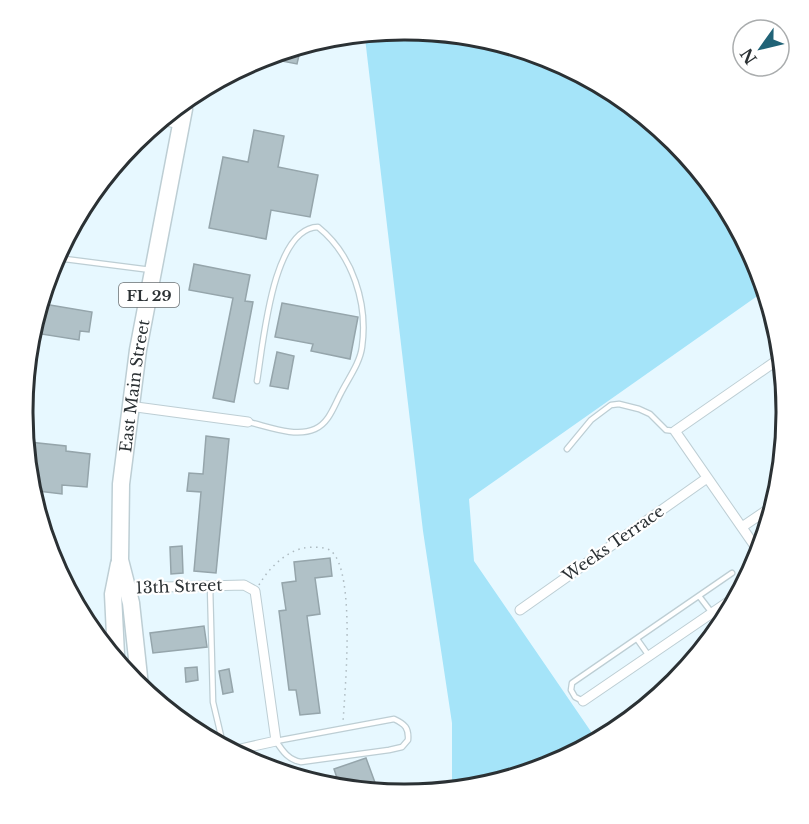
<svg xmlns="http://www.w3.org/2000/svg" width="809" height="824" font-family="'Libre Baskerville',serif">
<rect width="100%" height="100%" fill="#e7f8ff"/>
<!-- green -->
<path fill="#a5e4f9" d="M405,30L551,59L675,142L758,266L763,292L469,499L474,561L594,736L550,765L452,785V723L423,531L365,38Z"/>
<!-- building -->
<path fill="#b0c1c7" stroke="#95a5ab" stroke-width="1.5" d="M300,51L297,64L266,58V57Z
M254,130L284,136L278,167L318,175L310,217L271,210L266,239L209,228L223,157L248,162Z
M194,264L250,275L245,301L253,302L234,402L213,398L233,298L189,290Z
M282,303L358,317L350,359L311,351L313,344L275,337Z
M44,304L92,312L89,332L80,331L79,340L41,334L43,325L40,324Z
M277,352L294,356L288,389L270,386Z
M206,436L229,439L216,573L194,571L201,492L187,491L189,473L203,474Z
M29,442L66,446V451L90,454L87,487L62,485V494L38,491Z
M182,546L183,573L171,574L170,547Z
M330,558L332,576L315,578L320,614L307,616L320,713L300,715L296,690H289L279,611L286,610L282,583L296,581L294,562Z
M204,626L207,647L153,653L150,633Z
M197,667L198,680L186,682L185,668Z
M229,669L233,692L223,694L219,671Z
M366,758L377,788L338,781L334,769Z"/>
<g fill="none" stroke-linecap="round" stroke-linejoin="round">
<defs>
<path id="lane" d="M57,258L151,270
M248,422C267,426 295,438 315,429C329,423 334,406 341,393C348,379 360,363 362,347C368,304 353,255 318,227C272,228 263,346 257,381
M567,449L591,420L611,405L619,404L639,409L650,414L666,430L675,431
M210,586L213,702L222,740
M699,596L712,613
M637,639L649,656
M583,701L575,697L571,690L572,683L732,573
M394,719C405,724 409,728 408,740L402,747L389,750L301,762C289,760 283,752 276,741Z"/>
<path id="street" d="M166,121L181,124
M129,406L248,422
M742,527L767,510
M759,552L675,431L776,361
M126,588L244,585L255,591L276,741L236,750
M520,610L707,478
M583,701L728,602"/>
<g id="highway">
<path d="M116,655L113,594L119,564"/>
<path id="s1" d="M140,686L131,603L120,560L121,484L138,350L184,109"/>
</g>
</defs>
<!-- lane casing -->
<use href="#lane" stroke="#bdced4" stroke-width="7"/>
<!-- street casing -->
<use href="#street" stroke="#bdced4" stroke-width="11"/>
<!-- highway casing -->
<use href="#highway" stroke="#bdced4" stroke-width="19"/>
<!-- path -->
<path stroke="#adbac0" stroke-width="1.5" stroke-dasharray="1.5 4.5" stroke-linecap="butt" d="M259,585C268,569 286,551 304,548C311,547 325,546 331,551C356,571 345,690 343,722"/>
<!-- lane -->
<use href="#lane" stroke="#fff" stroke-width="4.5"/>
<!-- street -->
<use href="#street" stroke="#fff" stroke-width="9"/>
<!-- highway -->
<use href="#highway" stroke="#fff" stroke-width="16"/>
</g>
<g text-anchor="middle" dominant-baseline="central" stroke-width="4.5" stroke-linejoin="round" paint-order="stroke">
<!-- shield labels -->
<rect fill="#fff" stroke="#6b6f71" stroke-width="1.5" x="119" y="283" width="60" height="24" rx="4.5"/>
<g font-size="15" font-weight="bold" fill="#2b3134">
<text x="149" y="295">FL 29</text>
</g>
<!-- street labels -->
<g font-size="16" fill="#2b3134" stroke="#fff">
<text stroke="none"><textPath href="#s1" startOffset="303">East Main Street</textPath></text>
<text transform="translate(613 543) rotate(-35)">Weeks Terrace</text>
<text transform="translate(179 586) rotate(-2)">13th Street</text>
</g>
</g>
<!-- crop -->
<path d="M0 0H809V824H0ZM404 40H405A371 371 0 0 1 776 411V413A371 371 0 0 1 405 784H404A371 371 0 0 1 33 413V411A371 371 0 0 1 404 40Z" fill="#fff" fill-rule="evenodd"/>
<path fill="none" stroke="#2b3134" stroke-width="3" d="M404 40H405A371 371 0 0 1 776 411V413A371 371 0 0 1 405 784H404A371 371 0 0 1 33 413V411A371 371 0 0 1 404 40Z"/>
<!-- north arrow -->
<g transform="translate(761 48) rotate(236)"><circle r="28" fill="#ffffff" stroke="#aaadae" stroke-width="1.5"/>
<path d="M0-4.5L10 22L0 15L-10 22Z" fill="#216377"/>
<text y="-9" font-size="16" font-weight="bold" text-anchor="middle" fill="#2b3134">N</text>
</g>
</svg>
